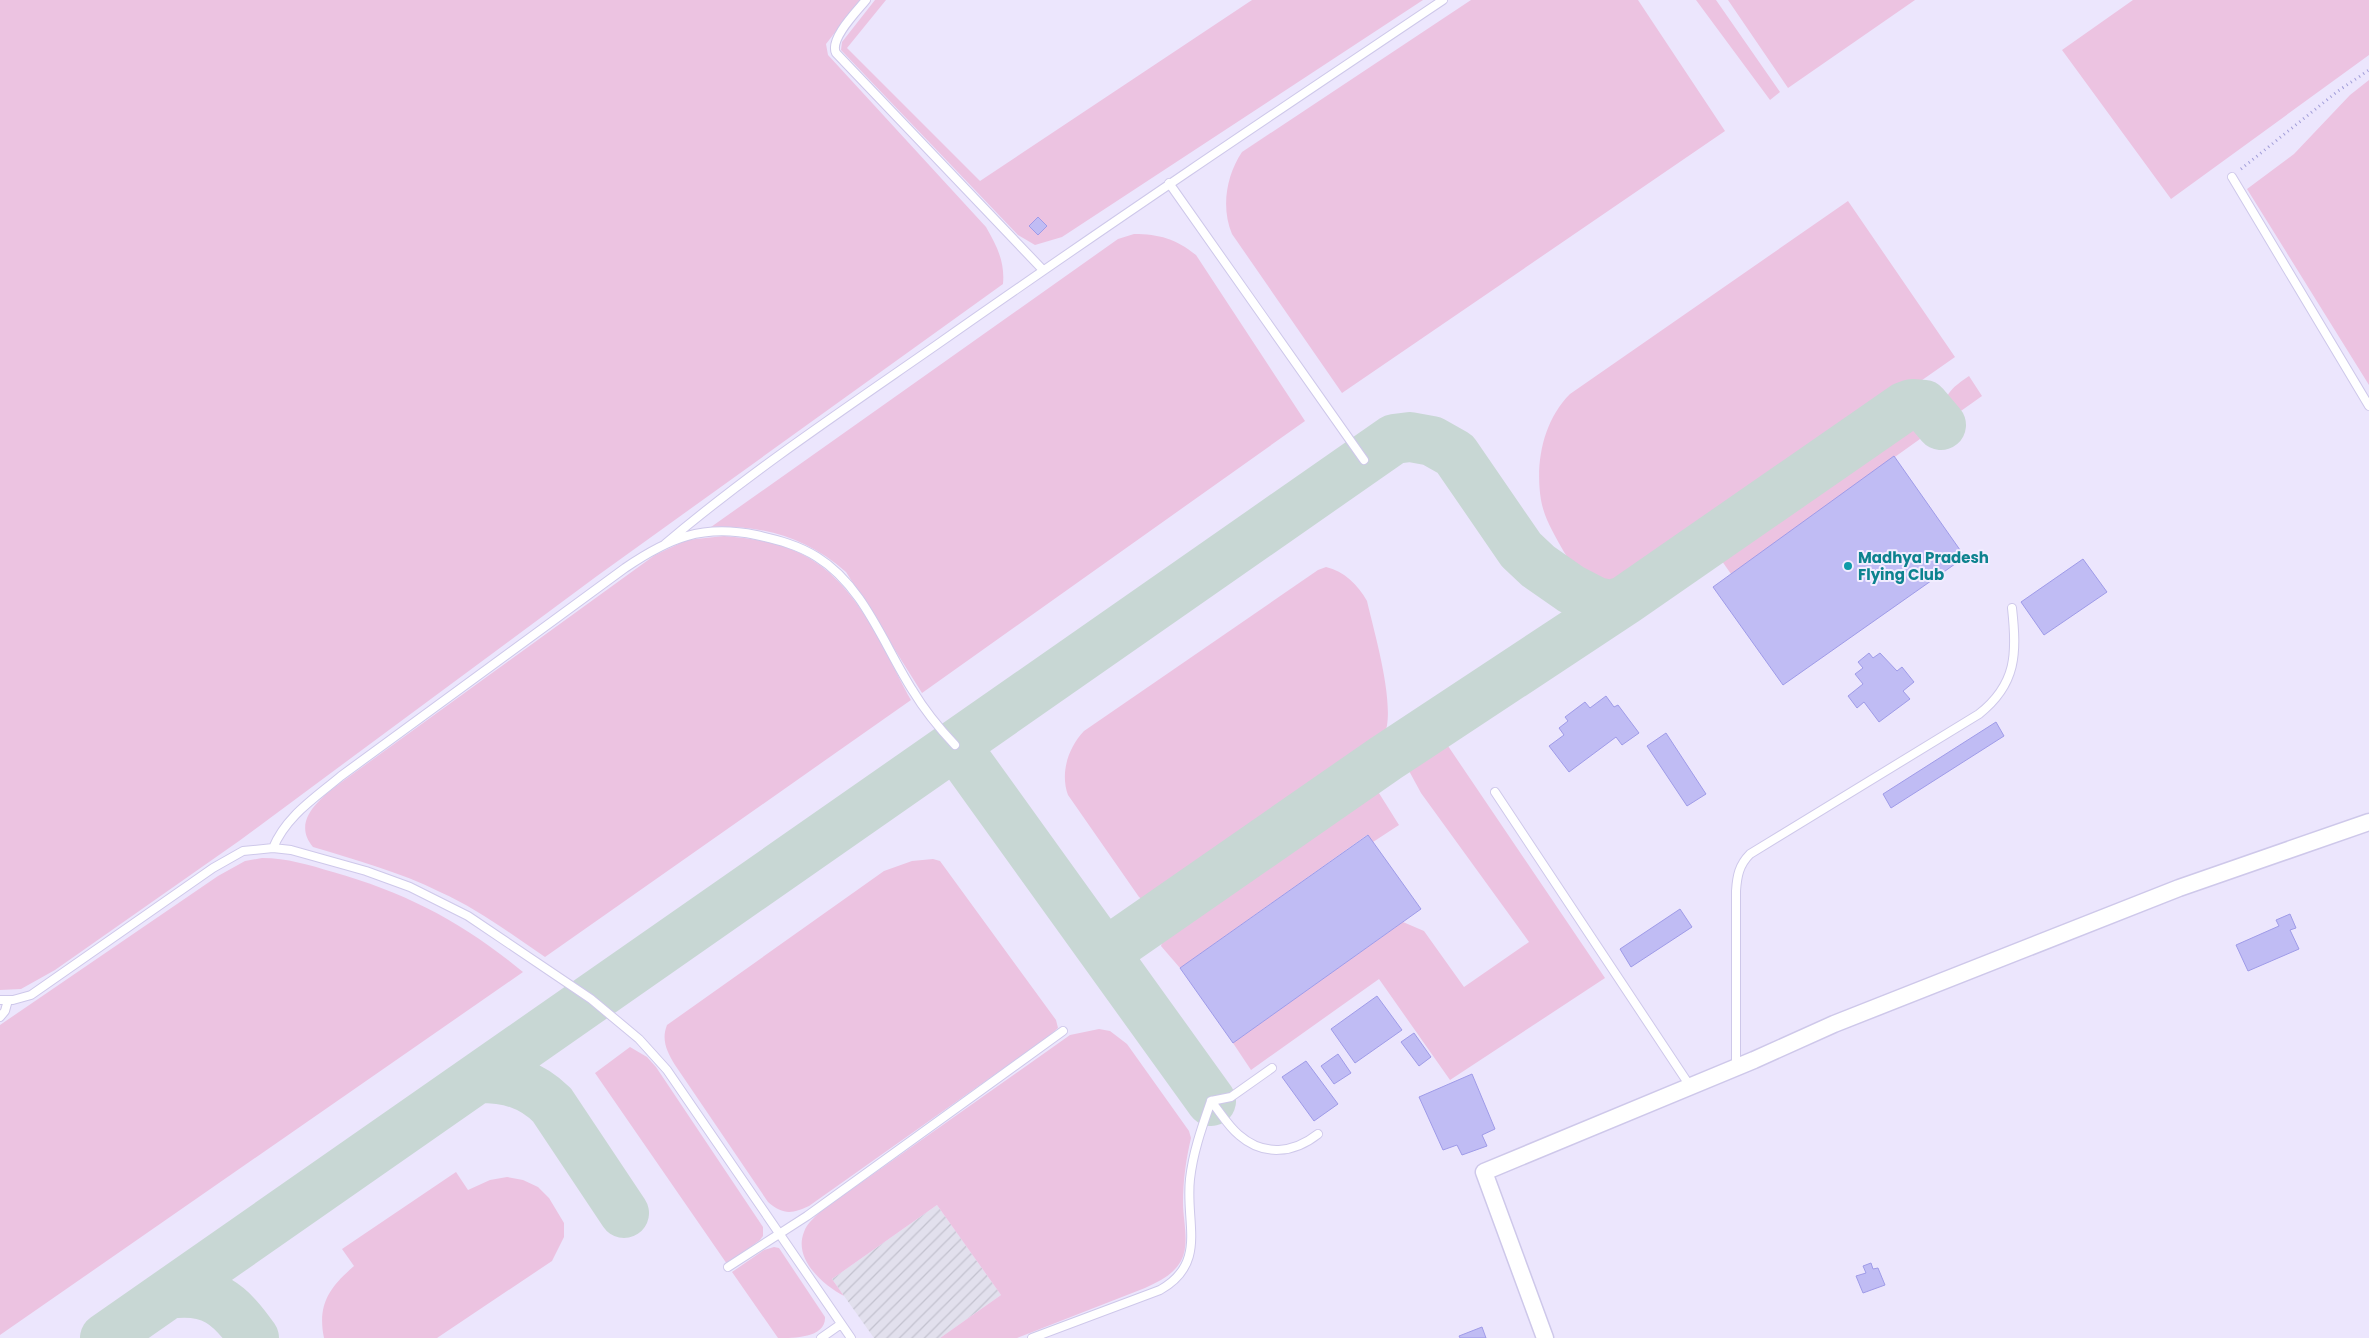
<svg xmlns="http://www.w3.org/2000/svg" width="2369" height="1338" font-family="Poppins,sans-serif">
<defs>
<pattern id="industrial-furrows" width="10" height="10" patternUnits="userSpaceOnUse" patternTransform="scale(1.25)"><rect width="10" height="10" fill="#e2e0ed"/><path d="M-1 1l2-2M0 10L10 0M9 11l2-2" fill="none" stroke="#c3c2cf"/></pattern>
</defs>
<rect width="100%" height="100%" fill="#ece6fd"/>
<!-- industrial -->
<path fill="url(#industrial-furrows)" d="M937,1205L1001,1295L940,1338H874L832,1279Z"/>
<!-- grass -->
<path fill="#ecc3e1" d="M0,0H860L826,44L828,55L986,227C997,246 1005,262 1003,284L597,576L239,841L55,970L21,989L0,990Z
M875,0H886L847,48L980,181L1252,0H1423L1062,237L1035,245L1018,235L841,50L842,42Z
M1471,0H1638L1725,131L1342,393L1232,234C1221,208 1226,176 1242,152Z
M1696,0H1716L1780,92L1770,100Z
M1728,0H1915L1788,88Z
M2133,0H2369V55L2171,199L2062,50Z
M2369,80V385L2247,189L2294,154L2350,95Z
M1848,201L1955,357L1644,575C1629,581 1607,588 1592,583C1579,579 1571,563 1564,552C1555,536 1544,518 1541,500C1535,463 1543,421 1570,394Z
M1134,234C1159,234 1176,239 1196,255L1305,421L922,693L846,572C806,537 764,525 711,527L1118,239Z
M1969,376L1982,396L1951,418C1937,398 1953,387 1969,376Z
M1916,422L1927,434L1731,574L1715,551L1896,426Z
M724,536C748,538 772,541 795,551C855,576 882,647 911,700L545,957C511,934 478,909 440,892C400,872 356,860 313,847C290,820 323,796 343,781L655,555L687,540Z
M1326,567C1344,571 1358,585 1367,601C1374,632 1397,708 1384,736C1376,753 1361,763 1347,774L1154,903L1146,902L1139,897L1068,795C1060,773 1068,748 1084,731L1318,570Z
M1446,743L1605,978L1450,1080L1379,979L1251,1070L1233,1043L1403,922L1424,931L1464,987L1529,942L1421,793L1408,769L1420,758Z
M1372,782L1399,825L1373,842L1367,835L1180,968L1161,946L1166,930Z
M262,858C287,858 309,865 333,872C407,893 464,923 523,972L0,1335V1025L218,876L245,861Z
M933,859L940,861L1056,1020L1058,1028L1049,1036L809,1206C792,1214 783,1215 768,1202L675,1065C667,1052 661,1040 667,1025L884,871L912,861Z
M1099,1029L1110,1031L1127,1044L1189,1131L1191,1138C1186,1159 1183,1181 1183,1203C1183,1221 1190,1244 1181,1261C1173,1275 1160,1281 1145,1288L1017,1338H940L1001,1295L937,1205L832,1279L844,1296C823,1285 793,1259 804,1232C807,1223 815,1217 821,1211L1070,1035Z
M630,1047L647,1057L656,1067L763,1227V1236L760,1240L727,1264L595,1073Z
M456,1172L468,1190L490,1180L507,1177L523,1180L538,1187L549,1198L564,1223V1237L552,1261L437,1338H324C317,1304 330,1287 354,1266L342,1249Z
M774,1247L779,1248L825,1317C826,1338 794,1338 778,1338L732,1272L764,1250Z"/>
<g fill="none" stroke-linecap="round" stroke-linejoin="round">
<!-- taxiway -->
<path stroke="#c8d7d4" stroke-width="50" d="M955,745L1211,1101
M1105,953L1386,758L1624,601
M479,1078C508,1078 531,1084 552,1105L624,1213
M168,1294C212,1288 230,1304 254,1338
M105,1338L1394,439L1410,437L1432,441L1455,454L1521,550L1538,566L1571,589L1596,602L1610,605L1624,601L1904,407L1912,404L1924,405L1941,425"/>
</g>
<!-- building -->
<path fill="#c0bcf4" stroke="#9f9be8" d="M1038,217L1047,226L1038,235L1029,226Z
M1894,456L1965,557L1783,685L1713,587Z
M2083,559L2107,592L2044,635L2021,602Z
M1869,653L1873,658L1880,653L1897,671L1902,667L1914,682L1903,691L1910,699L1879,722L1864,702L1857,708L1848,696L1863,684L1855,674L1863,668L1858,662Z
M1606,696L1614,707L1618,705L1639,733L1622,745L1616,737L1569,772L1549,746L1564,735L1559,728L1568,721L1565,717L1585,702L1590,708Z
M1996,722L2004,736L1891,808L1883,794Z
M1666,733L1706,794L1687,806L1647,746Z
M1368,835L1421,909L1233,1043L1180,968Z
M1680,909L1692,927L1631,967L1620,949Z
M2290,914L2296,928L2290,930L2299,949L2248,971L2236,945L2279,926L2276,920Z
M1377,996L1402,1030L1355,1063L1331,1029Z
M1414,1033L1431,1057L1419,1066L1401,1042Z
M1338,1054L1351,1073L1334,1084L1321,1066Z
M1306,1061L1338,1104L1314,1121L1282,1077Z
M1472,1074L1495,1129L1482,1135L1487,1146L1462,1155L1457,1145L1443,1150L1419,1097Z
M1871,1263L1873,1269L1878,1268L1885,1285L1863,1293L1856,1276L1866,1273L1863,1266Z
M1482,1327L1486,1338H1460L1459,1336Z"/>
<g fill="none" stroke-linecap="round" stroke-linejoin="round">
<defs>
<path id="service" d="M866,0C857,11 829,39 836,53L1043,270
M2232,177L2369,406
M1169,183L1364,460
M665,544C750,472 843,410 935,346C1103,228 1273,114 1443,0
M1495,792L1690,1086
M273,848C286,816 315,798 341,776L625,568C669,538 702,524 756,535C778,540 798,545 817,557C864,586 884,646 913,691C925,711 939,728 955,745
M0,1000H13L31,995L213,868L243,851L273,848L291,850L366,871L410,887L468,916L591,999L639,1039L667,1070L851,1338
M0,1017L5,1011L8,1000
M1736,1067V891C1737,876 1739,865 1750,854L1979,714C2017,684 2017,653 2012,608
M1211,1101C1220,1112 1228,1126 1239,1135C1264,1157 1294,1153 1318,1134
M1211,1101L1231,1097L1272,1068
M728,1267L807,1216L1063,1031
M821,1338L841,1324
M1032,1338L1160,1290C1208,1263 1185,1223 1190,1179C1193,1152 1202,1127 1211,1101"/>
<path id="minor" d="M1545,1338L1484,1172L1754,1060L1834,1024L2179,888L2369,822"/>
</defs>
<!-- service casing -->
<use href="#service" stroke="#cec8ea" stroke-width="10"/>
<!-- minor casing -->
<use href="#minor" stroke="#cec8ea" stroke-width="19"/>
<!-- path -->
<path stroke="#a29ed9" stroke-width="3" stroke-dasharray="1 4" stroke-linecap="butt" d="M2241,169L2338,91L2369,70"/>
<!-- service -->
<use href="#service" stroke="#fff" stroke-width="8"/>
<!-- minor -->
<use href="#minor" stroke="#fff" stroke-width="16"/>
</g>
<!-- markers -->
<circle fill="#0f9aa8" stroke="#f2edff" stroke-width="2" cx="1848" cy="566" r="5"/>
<g text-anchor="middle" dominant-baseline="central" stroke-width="4" stroke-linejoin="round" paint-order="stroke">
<!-- culture labels -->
<g font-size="15" font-weight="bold" fill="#0d838f" stroke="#f2edff" text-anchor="start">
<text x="1858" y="557">Madhya Pradesh<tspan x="1858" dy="17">Flying Club</tspan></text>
</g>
</g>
</svg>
